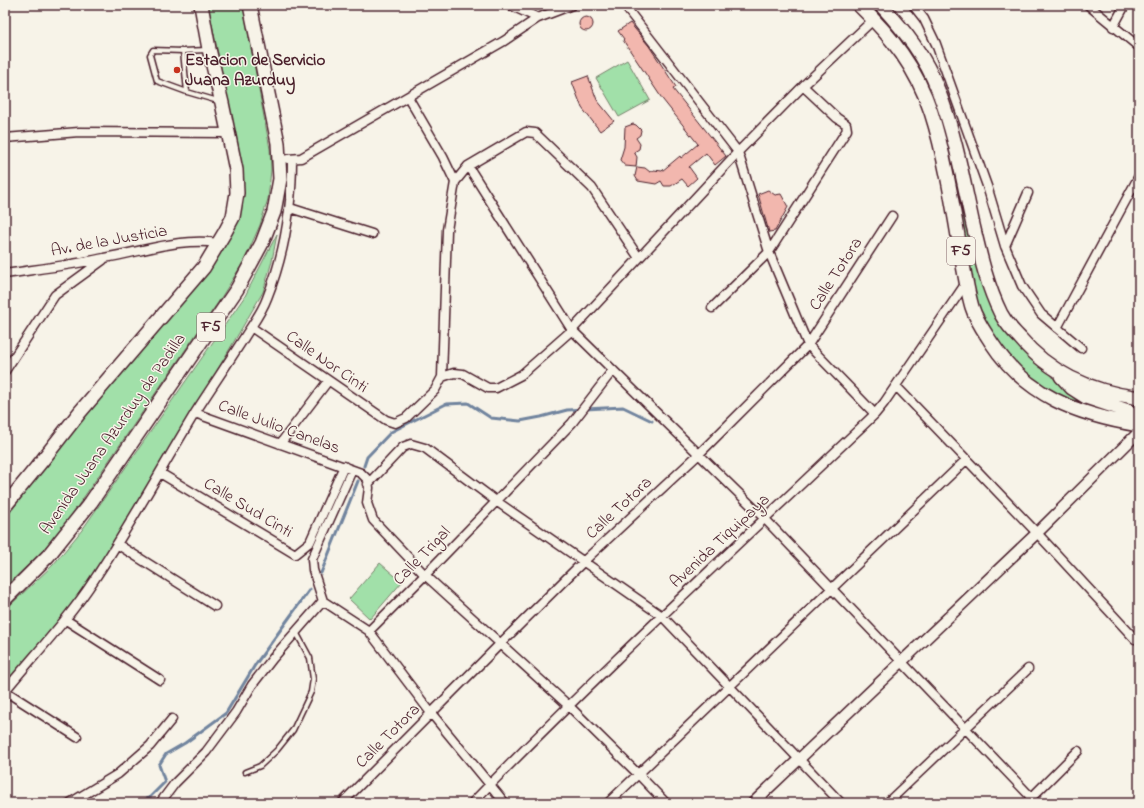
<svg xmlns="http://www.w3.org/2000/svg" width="1144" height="808" font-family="'Indie Flower',sans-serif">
<rect width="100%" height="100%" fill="#f7f3e8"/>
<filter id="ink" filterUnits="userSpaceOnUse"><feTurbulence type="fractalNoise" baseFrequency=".025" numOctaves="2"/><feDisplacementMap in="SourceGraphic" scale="8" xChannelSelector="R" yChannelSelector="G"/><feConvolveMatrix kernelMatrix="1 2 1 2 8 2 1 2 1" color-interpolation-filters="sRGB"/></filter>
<g filter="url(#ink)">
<!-- green -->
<path fill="#a1e0a9" stroke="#76806a" d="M208,5H243L270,149L271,170L268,199L260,225L244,261L219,301L66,523L47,547L5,587V519L84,416L152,338L218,257L226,244L236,221L240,160Z
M627,60L650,100L619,117L596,78Z
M961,193L980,278L986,295L1011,337L1031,359L1046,369L1060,386L1071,393L1128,417L1079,404L1061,397L1030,378L1003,349L984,319L978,303L973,285L956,194Z
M277,234L272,261L263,292L150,485L95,571L71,605L5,685V610L53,565L82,530L245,296Z
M380,563L402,582L370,619L349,599Z"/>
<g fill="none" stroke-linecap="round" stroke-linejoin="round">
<!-- stream -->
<path stroke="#71849e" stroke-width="3" d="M364,466L367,457L391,432L446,404L468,403L491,418L520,421L541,417L567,410L623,407L652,421
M321,573L358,481
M140,803L150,797L165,782L159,765L166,754L185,743L226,713L255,665L310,589"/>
</g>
<!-- building -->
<path fill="#f2b7ae" stroke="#4a1f2b" d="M579 24a7 7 0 1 1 14 0a7 7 0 1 1-14 0Z
M630,23L649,46L676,87L673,89L726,156L715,165L706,153L689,167L697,178L688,186L682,179L671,186H664L661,181L656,184L638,181L635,176L637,167L645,168L650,172L654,170L662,171L680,156L681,158L698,144L663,100L623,40L624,39L618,31Z
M588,76L597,100L614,121L600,131L582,108L572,82Z
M633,124L636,125L641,130L640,135L636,138L640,144L639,149L634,152L637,157L636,167L625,166L620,160L624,147L625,127Z
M768,190L775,195L781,194L788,207L775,231L769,232L758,194Z"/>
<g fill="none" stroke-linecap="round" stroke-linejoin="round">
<defs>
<path id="service" d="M207,50L183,51L187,92L218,101
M183,51L153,50L150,55L157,81L187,92
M245,772L260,766L277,750L293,730L311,692L313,679L310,658L296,632"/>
<path id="minor" d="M510,5L538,18
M624,5L738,152L769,252L808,345L875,414
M913,5L924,19L936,44L987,186L1005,246L1022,286L1041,314L1081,348
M1088,5L1139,47
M1113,27L1125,5
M408,97L443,157L455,182
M5,138L79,132L228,133
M288,159L301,158L504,41L538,18L572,5
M468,166L572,330L765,519L1031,797
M290,208L372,234
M1005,246L1028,193
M5,274C38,269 72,265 104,258C142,252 180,237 218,243
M712,308L769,252L847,130L846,124L837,118L803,86
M251,327L386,420L395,423L406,418L435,390L442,377L447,230L455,182L468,166L526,132L535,133L592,188L639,258
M1057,328L1139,176
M5,371L55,295L103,260
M442,377L454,373L463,374L488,388H496L521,375L572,330L738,152L803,86L874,19
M896,386L1037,533L1135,639L1139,634
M195,413L361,473L368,480L369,488L367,503L373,520L425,575L569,706L638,774L666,803
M280,444L328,381
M160,473L295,554L310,542L344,466
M368,484L403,447L411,444L425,448L496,501L662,616L841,803
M117,544L215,606
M323,601L313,570L312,559L352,470
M66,620L160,680
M369,631L425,575L572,423L613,370
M5,691C35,654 68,620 94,580C130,526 161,469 195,413C211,388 228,363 244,338C252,325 262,312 267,298C285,253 292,207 292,159
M5,691L77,737
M70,803L118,774L150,746L172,719
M160,803L175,783L206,752L236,712L252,685L273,658L323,601L369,631L431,713L505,803
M342,803L500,644L584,561L699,454L808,345L892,216
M472,803C602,669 740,543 875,414L884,403L966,283
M608,803L967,459
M887,803L1028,669
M1026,803L1078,751"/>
<path id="tertiary" d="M753,803L1037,533L1139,432"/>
<path id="trunk" d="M859,5C892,37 916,67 931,112C944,152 952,200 959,242C963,264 966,286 972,307C976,320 984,331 991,342C1026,396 1078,415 1139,425
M881,5C904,30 926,57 938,90C955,133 963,180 973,225C980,255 987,286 1001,314C1006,323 1013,331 1020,338C1050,374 1094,392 1139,398
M1061,376L1072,388L1086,397L1128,411L1139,420
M5,506L41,462L80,412L204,267L225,232L233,217L237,193L236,170L222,103L209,49L201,5
M5,599L48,556L91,502L237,289L262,243L274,212L280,179L278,143L250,5"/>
</defs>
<!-- service casing -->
<use href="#service" stroke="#4a1f2b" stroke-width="7"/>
<!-- minor casing -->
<use href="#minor" stroke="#4a1f2b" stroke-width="11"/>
<!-- tertiary casing -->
<use href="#tertiary" stroke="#4a1f2b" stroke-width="13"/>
<!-- trunk casing -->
<use href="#trunk" stroke="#4a1f2b" stroke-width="16"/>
<!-- service -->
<use href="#service" stroke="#f7f3e8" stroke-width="4"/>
<!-- minor -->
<use href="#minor" stroke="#f7f3e8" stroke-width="8"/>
<!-- tertiary -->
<use href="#tertiary" stroke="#f7f3e8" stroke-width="10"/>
<!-- trunk -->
<use href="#trunk" stroke="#f7f3e8" stroke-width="13"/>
</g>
</g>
<!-- markers -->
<circle fill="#c8321e" stroke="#f7f3e8" stroke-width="1.5" cx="177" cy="70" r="4"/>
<g text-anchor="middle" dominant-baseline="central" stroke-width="3" stroke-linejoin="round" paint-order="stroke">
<!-- shield labels -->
<g fill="#f7f3e8" stroke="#7e5f64" stroke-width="1">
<rect x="947" y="237" width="28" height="28" rx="3"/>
<rect x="197" y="313" width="28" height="28" rx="3"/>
</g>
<g font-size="16" font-weight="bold" fill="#4a1f2b">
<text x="961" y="251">F5</text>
<text x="211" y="327">F5</text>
</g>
<!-- poi labels -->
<g font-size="17" font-weight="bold" fill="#4a1f2b" stroke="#f7f3e8" text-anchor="start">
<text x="185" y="60">Estacion de Servicio<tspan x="185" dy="20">Juana Azurduy</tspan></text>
</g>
<!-- street labels -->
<g font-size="17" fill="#4a1f2b" stroke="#f7f3e8">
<text transform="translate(109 241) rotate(-10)">Av. de la Justicia</text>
<text transform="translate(836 274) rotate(-57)">Calle Totora</text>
<text transform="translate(327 362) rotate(35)">Calle Nor Cinti</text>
<text transform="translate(279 427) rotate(20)">Calle Julio Canelas</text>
<text transform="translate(113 434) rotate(-55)">Avenida Juana Azurduy de Padilla</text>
<text transform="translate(248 508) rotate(31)">Calle Sud Cinti</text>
<text transform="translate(619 508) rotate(-43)">Calle Totora</text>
<text transform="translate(720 541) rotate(-43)">Avenida Tiquipaya</text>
<text transform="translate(422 556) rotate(-46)">Calle Trigal</text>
<text transform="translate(388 736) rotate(-45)">Calle Totora</text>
</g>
</g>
<!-- margin -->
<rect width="1144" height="808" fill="none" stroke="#f7f3e8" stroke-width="20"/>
<rect x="10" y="10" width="1124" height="788" fill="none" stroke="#4a1f2b" stroke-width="1.5" filter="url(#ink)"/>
</svg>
